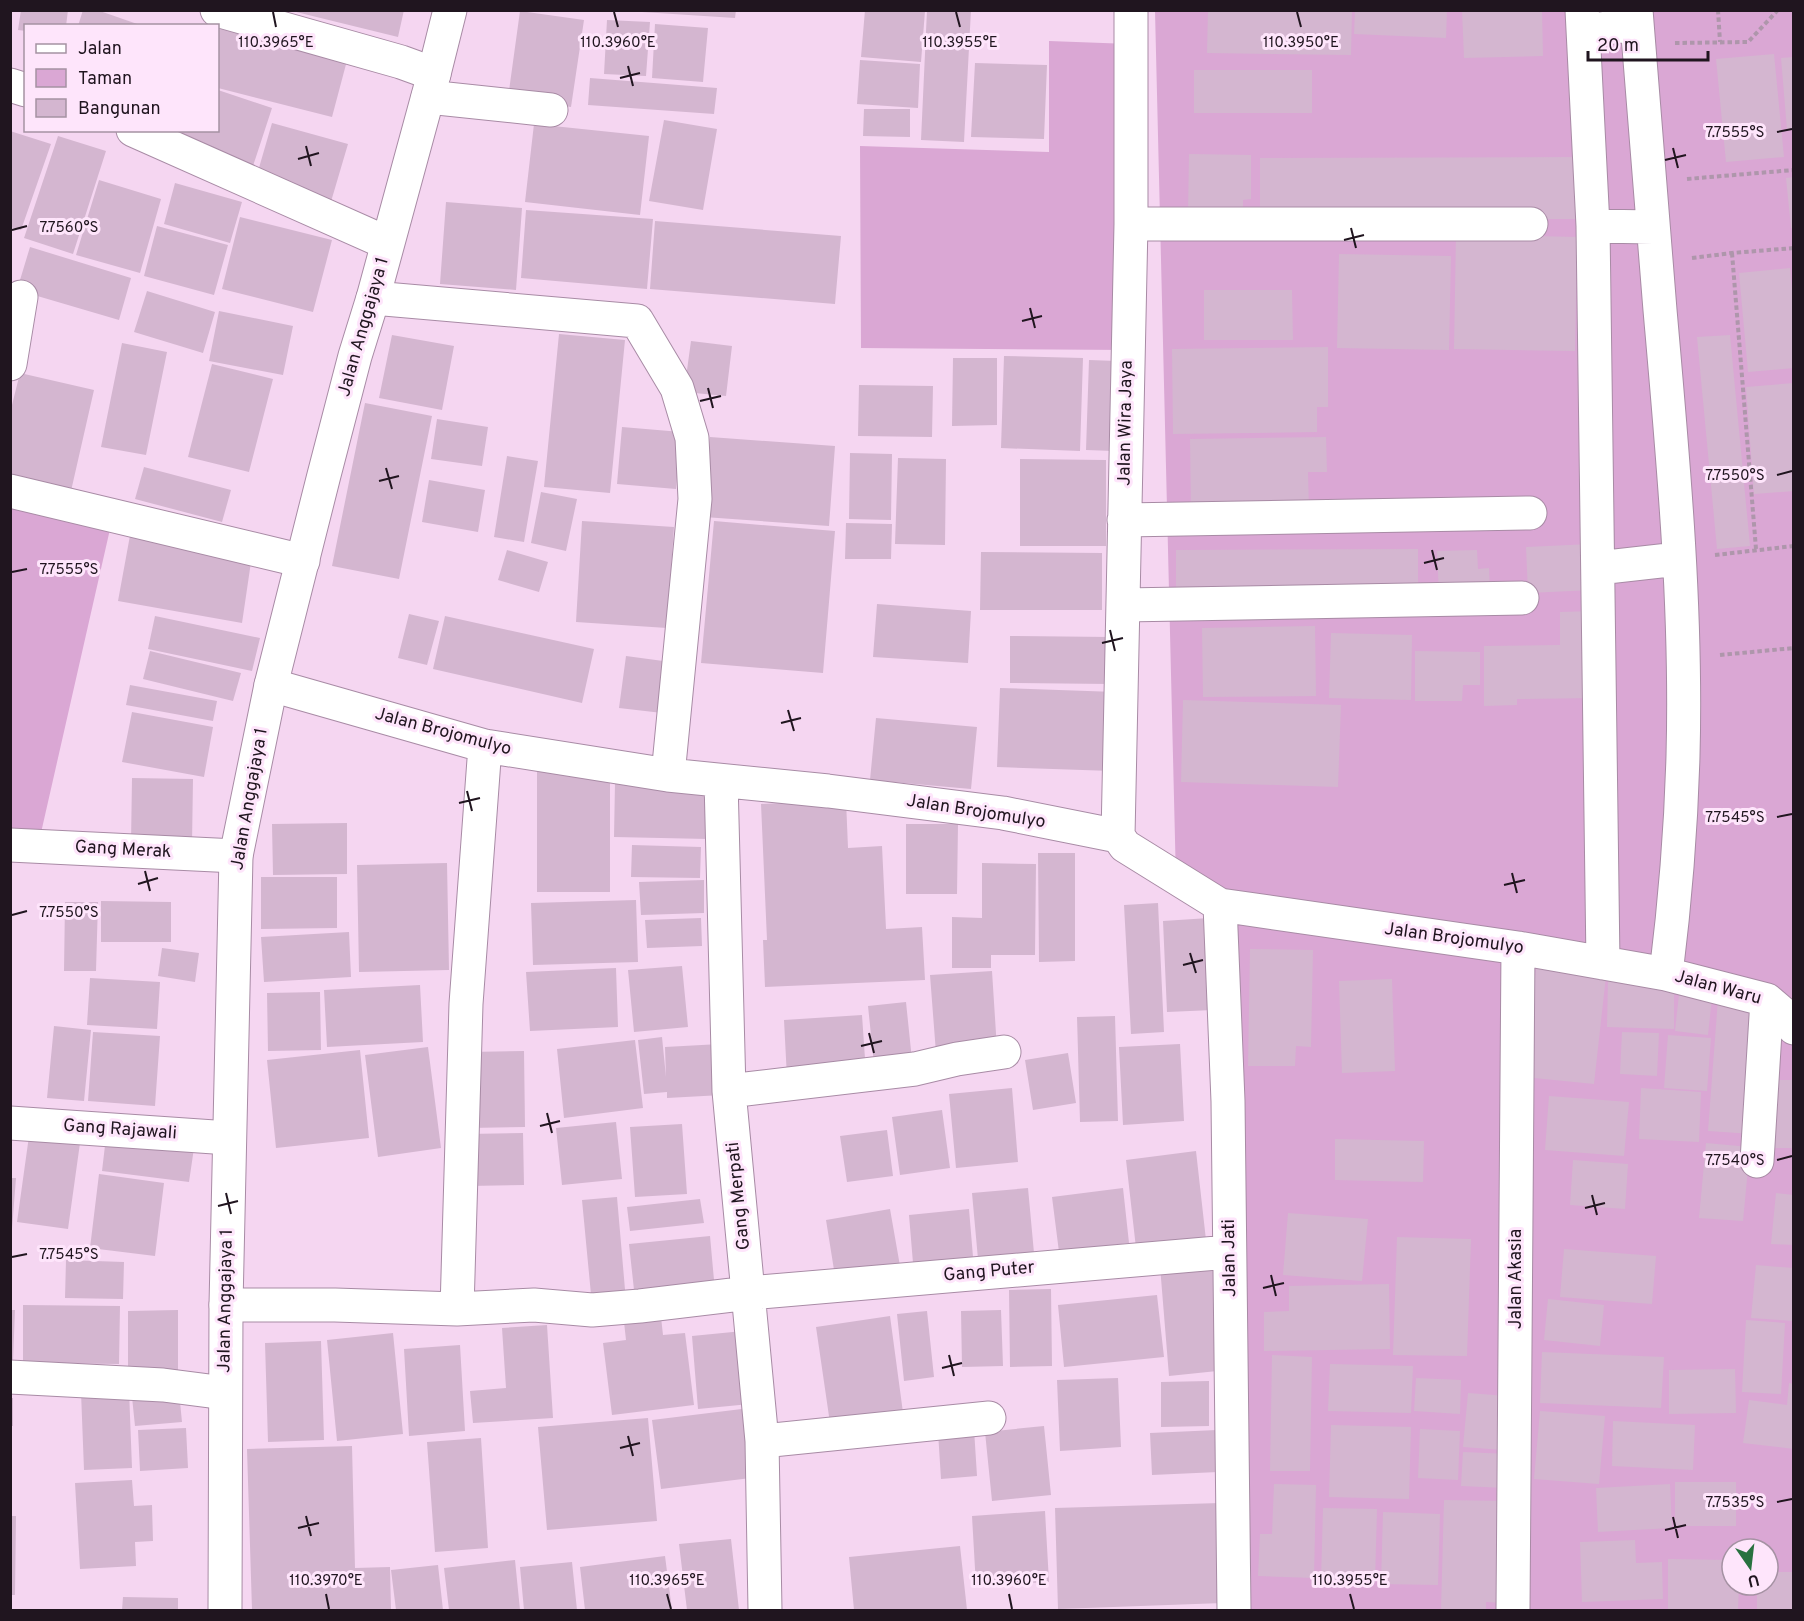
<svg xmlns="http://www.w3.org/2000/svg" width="1804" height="1621" font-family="Overpass,sans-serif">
<rect width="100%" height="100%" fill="#f5d6f1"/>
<!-- green -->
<path fill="#daa7d4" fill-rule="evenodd" d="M1155,11H1793V1610H1248L1224,906L1176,881ZM1732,1549H1768V1585H1732Z
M1049,41L1130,44L1128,350L861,348L860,146L1049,152Z
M11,491L113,516L38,846L11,845Z"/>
<!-- building -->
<path fill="#d4b6d0" d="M21,10H68L66,26H26V31L18,30Z
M83,10H97L143,26H78Z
M288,10H404L398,37Z
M642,10H736L735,18L642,12Z
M865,10L925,11L921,62L861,57Z
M927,10H971L964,142L921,140Z
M1208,10H1352L1351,55L1207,53Z
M1355,10H1447L1446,38L1354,34Z
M1462,10H1542L1543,56L1464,58Z
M520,11L584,20L571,107L508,98Z
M607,20L650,22L646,76L604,74Z
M655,24L708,28L703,82L652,78Z
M218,26L349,53L332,117L218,88Z
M1774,54L1784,157L1726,162L1716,59Z
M1794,57V129L1787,130L1781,58Z
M860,60L920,64L918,108L857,104Z
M975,63L1047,65L1044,139L971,137Z
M1194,70H1312V113H1194Z
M590,78L717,88L714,114L588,105Z
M218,90L272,108L253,166L175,141L178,130H218Z
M864,109H910V137L863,136Z
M664,120L717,129L703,210L649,201Z
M272,123L348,144L330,205L254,185Z
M534,124L649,136L640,215L525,202Z
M10,131L51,144L21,230L10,227Z
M58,136L106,151L73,254L24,238Z
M1189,154L1251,155V199L1243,200V213H1188Z
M1579,157V219H1260V158Z
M1794,177V228H1791L1786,178Z
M99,180L161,199L140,273L76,255Z
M175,183L242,202L230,243L164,224Z
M446,202L522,208L516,290L440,284Z
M526,210L653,219L647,289L521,278Z
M240,217L332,240L313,312L222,289Z
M655,221L841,236L835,304L650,289Z
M157,226L228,245L214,295L144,276Z
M1456,234L1577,237L1575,351L1454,349Z
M30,247L131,278L119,320L17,290Z
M1339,254L1451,256L1449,350L1337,348Z
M1790,268L1794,310V368L1748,372L1739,273Z
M1204,290H1292L1293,340H1204Z
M147,291L215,312L203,353L134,332Z
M219,311L293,326L283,375L209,361Z
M559,334L625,340L610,493L544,487Z
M392,335L454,346L442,410L379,398Z
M1730,335L1750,546L1717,549L1697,337Z
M691,341L732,346L726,396L684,392Z
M122,343L167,352L146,455L101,447Z
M1328,347V407H1317V432L1173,434L1172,349Z
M1004,356L1083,358L1080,451L1001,448Z
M953,358H997V425L952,426Z
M1089,360L1117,361L1114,451L1086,450Z
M212,364L273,379L249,472L188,457Z
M20,373L94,390L71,491L10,478V413Z
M1794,383V491L1754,494L1746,387Z
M859,385L933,386L932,437L858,436Z
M365,403L432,416L399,579L332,566Z
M437,419L488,427L482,466L431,459Z
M622,427L681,432L676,489L617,484Z
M710,437L835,446L829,526L704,517Z
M1326,437L1327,472H1308L1309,509L1191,511L1190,439Z
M850,453L892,454L891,520L849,519Z
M507,456L538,461L524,542L494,537Z
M898,458L946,459L945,545L895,544Z
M1020,459L1106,460V546H1020Z
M144,467L231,490L222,522L135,499Z
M429,480L485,490L478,532L422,522Z
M541,492L577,499L566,551L531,543Z
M582,521L674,527L667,628L576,622Z
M714,521L835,531L823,673L701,663Z
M846,523L892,524L891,559H845Z
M131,530L251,562L242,623L118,601Z
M1591,544L1593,590L1528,593L1526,547Z
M1418,549V591L1176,593V550Z
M507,550L548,562L539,592L498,580Z
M1477,550L1478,569L1489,568L1490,592L1439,594L1437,551Z
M981,552L1102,553V610H980Z
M877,604L971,611L968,663L873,657Z
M1594,611L1596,698L1517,699V705L1484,706V646L1560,645V612Z
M409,614L439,621L427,665L398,658Z
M155,616L260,638L252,671L148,649Z
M445,616L594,649L582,703L433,669Z
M1315,626L1316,696L1203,697L1202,628Z
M1331,633L1412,635L1411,700L1329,698Z
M1010,636L1111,637L1110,684L1010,683Z
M150,651L241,673L233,701L143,679Z
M1415,651L1480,652V685H1463L1462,701H1415Z
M626,656L678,663L671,714L619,708Z
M130,685L217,701L213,721L126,705Z
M1000,688L1116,692L1112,771L997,767Z
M1183,700L1341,705L1338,787L1181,782Z
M132,712L213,727L204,777L122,762Z
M876,718L977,727L971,789L870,780Z
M537,772H610V892H537Z
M132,778L193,779L192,844L131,843Z
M615,783L706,789L708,839L614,837Z
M846,800L848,848L882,846L886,929L922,927L925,980L765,987L763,940H767L761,804Z
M347,823V874L273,875L272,824Z
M906,824H958L957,894H906Z
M632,845L701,847L700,878L631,877Z
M1038,853H1075V961L1039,962Z
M447,863L449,970L359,972L357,865Z
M982,863L1036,864L1035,955H991V968H952V917L982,918Z
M261,877H337V928L261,929Z
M704,880V913L641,915L639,882Z
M636,900L638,962L533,965L531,903Z
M101,901L171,902V942H101Z
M65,902H98L96,971H64Z
M1158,903L1164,1032L1131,1034L1124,905Z
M701,918L702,946L647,948L645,920Z
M1209,918L1213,1010L1167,1012L1163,921Z
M349,932L351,977L264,982L261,937Z
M162,948L199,953L195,982L158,976Z
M1250,949L1313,950L1311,1047L1296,1046L1295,1066H1248Z
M682,966L688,1027L634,1032L628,970Z
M616,968L618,1027L530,1031L526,972Z
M1536,968L1606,976L1594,1084L1524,1077Z
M992,971L997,1049L936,1053L930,975Z
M90,978L160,982L157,1029L87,1025Z
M1392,979L1395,1071L1342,1073L1339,981Z
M1608,980L1674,981V1029L1607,1027Z
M420,985L423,1042L327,1047L324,990Z
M1680,985L1713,988L1708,1035L1675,1031Z
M320,992L321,1050L268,1051L267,993Z
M1718,999L1764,1003L1753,1134L1708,1131Z
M906,1002L912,1060L874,1064L868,1006Z
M862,1015L866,1073L787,1078L784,1020Z
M1115,1016L1118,1121L1080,1122L1077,1017Z
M54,1026L91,1030L84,1101L47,1098Z
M93,1032L160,1036L155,1106L88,1101Z
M1622,1032L1659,1033L1657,1076L1620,1074Z
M1668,1035L1711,1038L1707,1091L1664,1088Z
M662,1037L666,1077L665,1047L720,1044L722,1095L667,1098V1092L644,1094L638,1040Z
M635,1040L643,1108L564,1118L557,1049Z
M1180,1044L1184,1121L1123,1125L1119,1047Z
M428,1047L441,1148L378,1157L365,1055Z
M360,1050L369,1138L276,1148L267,1060Z
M524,1051L525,1127L469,1128L468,1052Z
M1068,1053L1076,1103L1033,1110L1025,1060Z
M1769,1080H1794V1148H1769Z
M1012,1088L1018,1162L956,1168L949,1094Z
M1641,1088L1701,1092L1699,1142L1639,1139Z
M1549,1096L1629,1102L1624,1156L1545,1150Z
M942,1110L950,1168L900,1175L892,1117Z
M616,1122L622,1179L562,1185L556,1128Z
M682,1124L687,1194L635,1197L630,1127Z
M887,1130L893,1176L847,1182L840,1136Z
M523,1133L524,1185L468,1186L467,1134Z
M29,1136L80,1143L68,1229L17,1222Z
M106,1137L194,1148L189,1182L102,1171Z
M1335,1139L1424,1141L1423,1182L1335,1180Z
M1706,1143L1750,1147L1743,1221L1699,1218Z
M1196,1151L1206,1240L1136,1248L1126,1160Z
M1573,1160L1628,1164L1625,1209L1570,1205Z
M99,1174L164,1183L155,1256L90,1248Z
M10,1178H16L12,1229L10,1228Z
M1028,1188L1034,1253L978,1259L972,1193Z
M1123,1188L1129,1243L1059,1252L1052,1197Z
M1776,1193L1794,1195V1245L1771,1244Z
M617,1197L626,1301L592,1305L582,1200Z
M700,1199L704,1223L630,1231L627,1207Z
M890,1209L900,1266L835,1276L826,1220Z
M969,1209L973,1257L913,1263L909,1215Z
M1288,1213L1368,1219L1362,1281L1283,1275Z
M710,1236L715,1291L635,1299L629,1244Z
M1397,1237L1471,1239L1467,1356L1393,1355Z
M1564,1249L1656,1256L1652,1304L1560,1297Z
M66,1260L124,1262L123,1299L65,1298Z
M1217,1260L1227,1370L1169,1376L1160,1266Z
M1756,1265L1794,1268V1321L1751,1318Z
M1389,1284L1390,1349L1264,1351V1312L1289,1311V1286Z
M1051,1289L1052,1366L1010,1367L1009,1290Z
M1157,1295L1164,1357L1064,1367L1058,1305Z
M1548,1299L1604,1305L1600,1346L1544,1340Z
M23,1305L120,1306L119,1364L23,1363Z
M10,1310H15L13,1361H10Z
M178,1310V1376H128V1311Z
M1001,1310L1003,1366L962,1367L961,1311Z
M927,1311L934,1377L904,1381L897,1314Z
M890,1316L904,1420L831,1430L816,1327Z
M661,1317L663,1335L685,1333L694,1405L612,1415L603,1343L626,1340L624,1322Z
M1746,1320L1785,1323L1781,1394L1742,1392Z
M547,1325L553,1418L473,1423L470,1391L506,1388L502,1328Z
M743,1331L750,1404L698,1409L692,1336Z
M393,1333L403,1434L337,1441L327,1340Z
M321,1341L324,1440L268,1442L265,1343Z
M460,1345L465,1431L409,1436L404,1349Z
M1542,1352L1664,1357L1661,1408L1540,1403Z
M1272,1355L1312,1357L1310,1471H1270Z
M1330,1364L1413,1366L1411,1413L1328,1411Z
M1735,1369L1736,1413L1669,1414V1370Z
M1118,1378L1121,1447L1060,1451L1057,1380Z
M1416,1378L1461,1380L1460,1414L1414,1411Z
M1209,1381V1426L1161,1427V1382Z
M1789,1383L1794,1384V1449L1743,1443L1749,1400L1787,1405Z
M129,1390L132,1468L84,1470L81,1392Z
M179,1392L182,1422L135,1426L132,1397Z
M1468,1393L1507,1396L1503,1450L1463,1447Z
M10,1398H13V1426H10Z
M750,1408L759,1477L661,1489L652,1420Z
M1540,1411L1605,1416L1599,1484L1534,1479Z
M648,1418L657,1521L547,1530L538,1427Z
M1613,1421L1695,1425L1693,1470L1612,1466Z
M1331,1425L1411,1427L1409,1499L1329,1497Z
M1044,1426L1051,1495L992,1501L985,1432Z
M186,1428L188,1468L140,1471L138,1430Z
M974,1429L977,1476L941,1479L938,1432Z
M1420,1429L1460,1431L1458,1480L1418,1478Z
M1217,1430L1218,1472L1152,1475L1150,1433Z
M481,1438L488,1548L435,1552L427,1442Z
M352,1446L355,1568L390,1567L391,1610H252L247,1449Z
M1463,1452L1508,1454L1506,1488L1461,1486Z
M132,1480L134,1506L152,1505L153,1541L135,1542L136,1566L80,1569L75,1483Z
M1675,1482H1736V1526H1675Z
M1274,1484L1316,1485L1314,1578L1258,1576L1260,1534H1272Z
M1670,1484L1672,1528L1598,1532L1596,1488Z
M1444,1500L1507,1501L1505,1603L1486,1602V1610H1441Z
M1220,1503L1223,1603L1058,1609L1055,1508Z
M1323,1508L1377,1509L1375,1583L1321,1582Z
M1045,1511L1049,1582L976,1586L972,1516Z
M1383,1512L1440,1514L1438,1585L1381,1584Z
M10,1516H16L15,1595H10Z
M731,1539L739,1610H687L679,1544Z
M1635,1540L1636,1563L1662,1562L1663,1599L1582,1602L1580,1542Z
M960,1546L967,1610H854L849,1557Z
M665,1556L672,1610H585L580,1567Z
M1668,1559L1732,1560V1585H1739L1738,1610H1668Z
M515,1560L520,1610H449L444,1568Z
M572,1562L577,1610H524L520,1567Z
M438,1565L443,1610H396L391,1570Z
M1768,1572H1794V1610H1757V1585H1768Z
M123,1597L178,1598V1610H122Z"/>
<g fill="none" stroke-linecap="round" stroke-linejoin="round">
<defs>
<path id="minor" d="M217,10L401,62L434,74
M1582,10L1593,226L1603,963
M1636,10C1644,110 1652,211 1660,310C1673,458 1687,608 1683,756C1681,829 1675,902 1666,974
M1584,31L1637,24
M10,85L26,90
M428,97L551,110
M133,130L387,243
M1131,224H1531
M1593,226L1653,227
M373,298L637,321L677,388L692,438L695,499L668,775
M10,364L21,297
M10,491L303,561
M1124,520L1530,513
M1598,568L1678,559
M1123,605L1522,598
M271,685L485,746L668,775L828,791L1003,813L1118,836L1125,846L1220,905L1518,948L1666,974L1767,1000L1781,1012L1794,1028
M721,781L729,1091L762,1441L765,1610
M1118,836L1131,224V10
M10,845L236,856
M1220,905L1228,1101L1234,1610
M729,1091L915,1069L957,1059L1004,1052
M10,1123L229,1138
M1757,1161L1767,1000
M226,1305H335L457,1309L534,1305L592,1310L640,1306L749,1293L1229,1252
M457,1309L466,1004L485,746
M10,1377L163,1385L225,1393
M762,1441L989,1418
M1513,1610L1518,948"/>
<path id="major" d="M225,1610L226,1305L236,856L271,685L324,475L355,356L373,298L434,74L450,10"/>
</defs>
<!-- minor casing -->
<use href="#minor" stroke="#a88ba5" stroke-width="35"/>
<!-- major casing -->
<use href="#major" stroke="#a88ba5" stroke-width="35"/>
<!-- path -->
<path stroke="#ae96ab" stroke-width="4" stroke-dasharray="4.5 3" stroke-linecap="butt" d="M1718,10L1720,42
M1675,43L1748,42L1778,10
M1687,179L1794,170
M1732,253L1756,549
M1692,258L1732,253L1794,248
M1715,555L1794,546
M1720,655L1794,648"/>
<!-- minor -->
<use href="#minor" stroke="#fff" stroke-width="33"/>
<!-- major -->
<use href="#major" stroke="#fff" stroke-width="33"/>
</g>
<!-- ticks -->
<path fill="none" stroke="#20151f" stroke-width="2" d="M273,12L276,27M614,12L618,27M956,12L960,27M1297,12L1301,27M628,66L633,86M620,78L640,73M1777,132L1792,129M306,146L311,166M1673,148L1678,168M298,159L319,153M1665,160L1686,155M1351,228L1356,248M12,230L27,226M1344,240L1364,235M1030,308L1035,328M1022,321L1042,316M708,388L713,408M700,401L721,396M386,468L392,489M1777,475L1792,471M379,481L399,476M1432,550L1437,570M1424,563L1444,558M12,572L27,569M1110,630L1115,651M1102,643L1123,638M788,710L794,731M781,723L801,718M467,791L472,811M459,803L480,798M1777,817L1792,814M145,871L150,891M1512,873L1517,893M138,884L158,878M1504,885L1525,880M12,915L27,911M1190,953L1196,973M1183,965L1203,960M869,1033L874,1053M861,1046L882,1041M547,1113L552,1133M540,1126L560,1121M1777,1160L1792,1156M226,1193L231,1214M1592,1195L1597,1215M218,1206L238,1201M1585,1208L1605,1203M12,1257L27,1254M1271,1275L1276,1296M1263,1288L1284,1283M949,1355L954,1376M942,1368L962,1363M628,1436L633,1456M620,1448L640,1443M1777,1502L1792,1499M306,1516L311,1536M1673,1517L1678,1538M298,1528L319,1523M1665,1530L1686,1525M326,1594L329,1609M667,1594L671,1609M1009,1594L1012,1609M1350,1594L1354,1609"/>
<g text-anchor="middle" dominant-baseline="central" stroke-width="6" stroke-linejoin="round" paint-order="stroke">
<!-- street labels -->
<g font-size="18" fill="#20151f" stroke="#fee5fb">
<text transform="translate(364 327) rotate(-74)">Jalan Anggajaya 1</text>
<text transform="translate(1126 423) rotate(-89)">Jalan Wira Jaya</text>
<text transform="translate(443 732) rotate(15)">Jalan Brojomulyo</text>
<text transform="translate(250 799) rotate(-80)">Jalan Anggajaya 1</text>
<text transform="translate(976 812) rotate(9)">Jalan Brojomulyo</text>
<text transform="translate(123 850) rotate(3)">Gang Merak</text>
<text transform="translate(1454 939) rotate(8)">Jalan Brojomulyo</text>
<text transform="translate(1718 988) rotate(15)">Jalan Waru</text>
<text transform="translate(120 1130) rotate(4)">Gang Rajawali</text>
<text transform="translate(739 1196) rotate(-96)">Gang Merpati</text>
<text transform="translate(1230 1258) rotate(-91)">Jalan Jati</text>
<text transform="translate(989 1272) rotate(-5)">Gang Puter</text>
<text transform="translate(1516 1279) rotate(-90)">Jalan Akasia</text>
<text transform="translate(226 1301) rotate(-89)">Jalan Anggajaya 1</text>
</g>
</g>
<g font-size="15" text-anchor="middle" fill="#20151f" stroke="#fee5fb" stroke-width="6" stroke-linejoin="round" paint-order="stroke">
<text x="276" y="47">110.3965°E</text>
<text x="618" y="47">110.3960°E</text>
<text x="960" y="47">110.3955°E</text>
<text x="1301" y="47">110.3950°E</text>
<text x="1735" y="137">7.7555°S</text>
<text x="69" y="232">7.7560°S</text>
<text x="1735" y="480">7.7550°S</text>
<text x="69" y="574">7.7555°S</text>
<text x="1735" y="822">7.7545°S</text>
<text x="69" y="917">7.7550°S</text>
<text x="1735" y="1165">7.7540°S</text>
<text x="69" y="1259">7.7545°S</text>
<text x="1735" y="1507">7.7535°S</text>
<text x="326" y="1585">110.3970°E</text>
<text x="667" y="1585">110.3965°E</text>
<text x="1009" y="1585">110.3960°E</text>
<text x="1350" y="1585">110.3955°E</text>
</g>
<!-- border -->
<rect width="1804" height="1621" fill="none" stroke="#20151f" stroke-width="24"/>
<!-- legend -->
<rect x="24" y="24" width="195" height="108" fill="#fee5fb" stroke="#a592a3" stroke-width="1.5"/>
<rect x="36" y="44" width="30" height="9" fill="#ffffff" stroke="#a592a3" stroke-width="1.5"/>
<text x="78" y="54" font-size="18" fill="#20151f">Jalan</text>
<rect x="36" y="69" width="30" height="18" fill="#daa7d4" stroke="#a592a3" stroke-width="1.5"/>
<text x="78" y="84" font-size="18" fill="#20151f">Taman</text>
<rect x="36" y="99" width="30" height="18" fill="#d4b6d0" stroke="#a592a3" stroke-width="1.5"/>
<text x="78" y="114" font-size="18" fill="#20151f">Bangunan</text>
<!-- north arrow -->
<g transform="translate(1750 1567) rotate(166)"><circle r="28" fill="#fee5fb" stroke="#a592a3" stroke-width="1.5"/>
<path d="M0-4.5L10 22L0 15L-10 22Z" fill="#28713f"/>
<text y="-9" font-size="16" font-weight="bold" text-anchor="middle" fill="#20151f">U</text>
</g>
<!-- scale -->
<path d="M1588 51v9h120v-9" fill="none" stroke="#20151f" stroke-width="3"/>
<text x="1597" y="51" font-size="18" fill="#20151f" stroke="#fee5fb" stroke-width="4.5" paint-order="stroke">20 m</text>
</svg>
